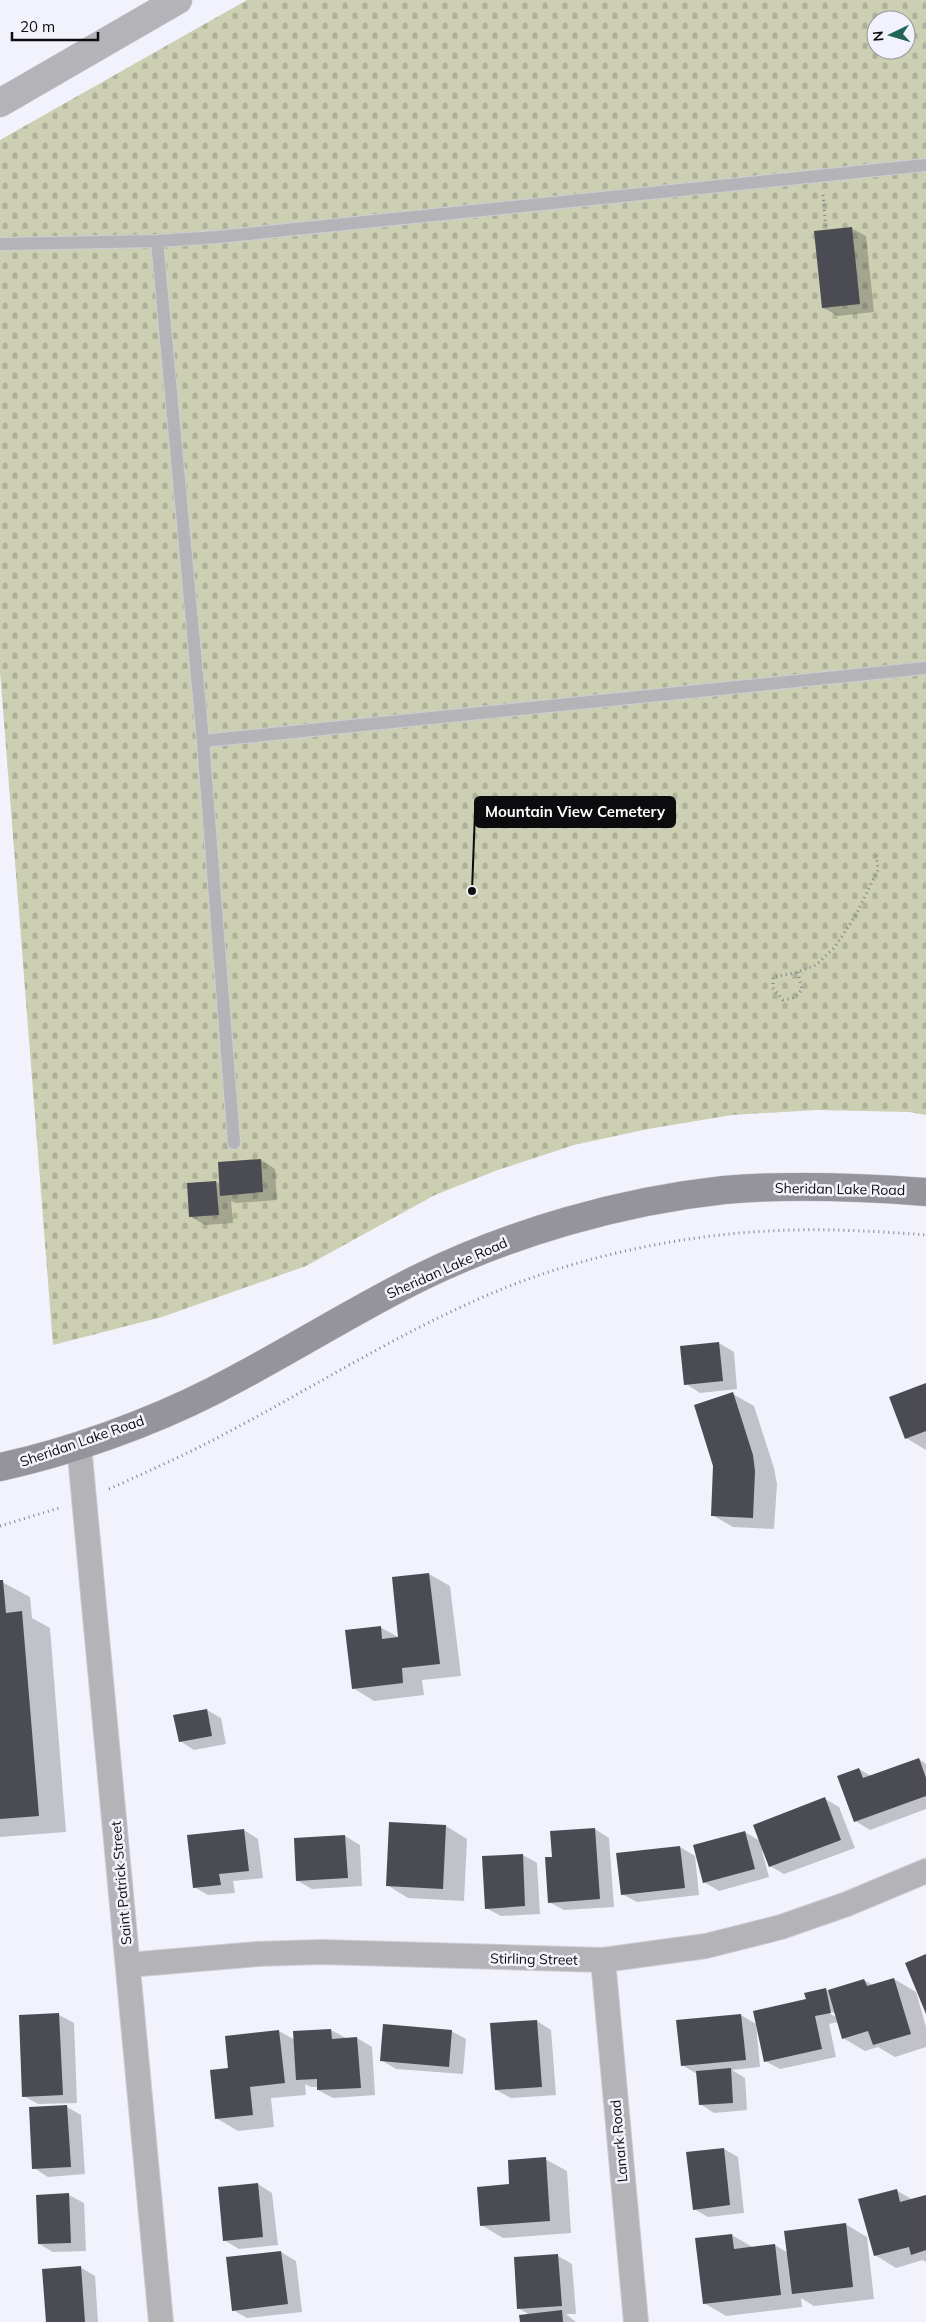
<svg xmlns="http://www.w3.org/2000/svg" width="926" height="2322" font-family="Mulish,sans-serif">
<defs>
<pattern id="cemetery-stones" width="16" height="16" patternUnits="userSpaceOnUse" patternTransform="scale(1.25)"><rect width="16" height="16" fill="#cccfb2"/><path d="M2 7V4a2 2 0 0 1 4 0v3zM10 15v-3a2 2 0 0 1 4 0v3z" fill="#aeb198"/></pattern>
</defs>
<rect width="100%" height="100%" fill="#f2f2fc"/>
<!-- cemetery -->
<path fill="url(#cemetery-stones)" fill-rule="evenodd" d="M247,0H926V1115L909,1112L816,1110L732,1115L648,1129L574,1145L495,1171L435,1195L306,1266L162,1317L53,1345L0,671V140ZM876,20H906V50H876Z"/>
<!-- shadow -->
<path fill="#0003" fill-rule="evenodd" d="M851,228L866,236L874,312L838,316L824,308Z
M261,1160L275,1169L277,1200L236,1203L231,1201L233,1223L205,1225L190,1216L188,1184L216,1182L221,1184Z
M719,1343L734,1352L737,1389L700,1393L686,1384Z
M926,1385V1450L906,1438Z
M733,1394L754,1406L774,1468L777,1484L774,1529L733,1527L712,1515Z
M429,1574L450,1586L461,1676L422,1680L424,1695L374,1701L353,1688L380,1627L400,1638Z
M0,1581L30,1597L32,1618L50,1628L66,1832L0,1837Z
M207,1710L221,1718L226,1744L194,1750L180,1741Z
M919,1759L926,1764V1809L870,1830L855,1821L859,1769L871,1776Z
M825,1799L839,1807L855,1848L784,1874L770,1866L764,1851H762L769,1877L719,1891L704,1882L745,1832L760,1841Z
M446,1826L467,1839L464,1901L408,1898L387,1885Z
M595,1829L609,1838L614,1907L564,1910L549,1902Z
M244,1830L258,1839L263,1878L233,1881L235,1893L208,1895L194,1887Z
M345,1836L360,1845L362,1886L312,1889L298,1881Z
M680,1847L695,1856L699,1895L637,1902L622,1894Z
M523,1855L537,1863L540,1914L501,1916L486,1908Z
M894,1979L916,1992L926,2027V2047L895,2057L878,2047L865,2051L843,2038L838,2022L829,2024L836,2057L780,2069L765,2061L808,2000L825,1989L828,1991L864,1980L874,1986ZM826,2009L836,2014V2017L825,2011Z
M59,2015L74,2023L77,2103L38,2104L24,2096L20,2016Z
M741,2015L756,2024L760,2067L732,2070L745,2078L747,2110L714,2113L700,2104L697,2074L682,2065Z
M537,2021L551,2030L556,2095L511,2098L496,2090Z
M331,2030L346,2038H357L372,2047L375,2095L333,2098L318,2090V2087H311L305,2084L306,2095L271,2098L274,2127L238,2131L216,2118L230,2069L279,2031L295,2040Z
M451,2031L466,2039L463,2074L396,2069L381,2060Z
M67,2107L81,2115L85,2174L48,2177L34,2168Z
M724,2149L738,2157L744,2213L708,2217L694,2209Z
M545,2159L567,2171L571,2233L503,2238L481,2225L511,2185Z
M258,2184L272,2193L278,2245L239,2249L224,2240Z
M896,2190L913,2200L926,2196V2262L923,2260L896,2268L875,2255Z
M69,2195L84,2203L86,2251L53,2252L39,2244L37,2196Z
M845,2224L867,2237L874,2299L814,2306L801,2298L802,2307L726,2316L704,2303L732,2235L754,2248L775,2245L788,2253Z
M281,2252L296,2261L302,2312L247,2318L233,2310Z
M558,2256L572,2264L576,2314H566L576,2322H521L530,2315L518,2308Z
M80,2267L95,2276L98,2322H47Z"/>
<!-- building -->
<path fill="#4b4b53" d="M852,227L860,304L822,308L814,231Z
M261,1159L263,1192L220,1196L218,1162Z
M216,1181L219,1215L189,1217L187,1183Z
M719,1342L723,1381L684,1385L680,1346Z
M926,1383V1431L905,1439L889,1397Z
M733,1392L753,1455L755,1471L753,1518L711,1516L713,1466L694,1405Z
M429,1573L440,1664L402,1668L403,1683L352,1689L345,1630L381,1626L382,1639L398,1637L392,1577Z
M0,1580H3L6,1613L22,1611L39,1816L0,1819Z
M207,1709L212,1736L179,1742L173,1715Z
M919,1758L926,1778V1796L854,1822L837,1776L859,1768L863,1778Z
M825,1797L841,1840L769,1867L753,1825Z
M389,1822L446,1825L443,1889L386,1886Z
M595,1828L600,1899L548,1903L545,1857H552L550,1831Z
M244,1829L249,1871L219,1874L221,1885L193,1888L187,1835Z
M745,1831L755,1869L703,1883L693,1845Z
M345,1835L348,1878L296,1881L294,1838Z
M680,1846L685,1888L621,1895L616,1853Z
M523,1854L525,1906L485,1909L482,1856Z
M926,1954V2014L905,1963Z
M894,1978L911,2034L873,2045L868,2031L842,2039L828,1990L864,1979L867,1986Z
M826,1988L831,2013L815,2016L822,2049L764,2062L753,2011L806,1999L804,1993Z
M59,2013L63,2095L22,2097L19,2015Z
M741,2014L746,2060L681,2066L676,2020Z
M537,2020L542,2087L495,2090L490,2023Z
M383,2024L452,2030L449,2067L380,2061Z
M331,2029L332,2039L357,2037L361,2088L317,2090V2079L296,2080L293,2031Z
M279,2030L285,2083L250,2087L253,2115L215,2119L210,2070L228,2068L225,2036Z
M731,2068L733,2103L699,2105L696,2071Z
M67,2105L71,2167L32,2169L29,2107Z
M724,2148L730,2205L693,2210L686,2152Z
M546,2157L550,2221L480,2226L477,2187L509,2184L508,2160Z
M258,2183L263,2237L223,2241L218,2187Z
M897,2189L900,2202L926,2195V2250L911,2255L909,2247L874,2256L858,2199Z
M69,2193L71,2243L38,2244L36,2195Z
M846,2223L853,2287L792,2294L784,2231Z
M732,2234L734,2249L775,2244L781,2295L703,2304L695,2238Z
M281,2251L288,2304L232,2311L226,2257Z
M558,2254L562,2306L517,2309L514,2257Z
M81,2266L85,2322H46L42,2269Z
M562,2310L563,2322H520L519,2315Z"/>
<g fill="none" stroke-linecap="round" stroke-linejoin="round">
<defs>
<path id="service" d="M157,241L203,741L234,1143
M0,244L157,241L218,237L926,165
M203,741L926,668"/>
<path id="minor" d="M79,1445L161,2322
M603,1960L636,2322
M128,1965L257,1954L321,1952L603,1960L706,1946L781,1927L847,1904L926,1871"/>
<path id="tertiary" d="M0,103L178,0"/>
<path id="secondary" d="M0,1467C70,1452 150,1423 213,1391C284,1355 350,1312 421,1277C513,1232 622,1201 724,1190C791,1184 859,1187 926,1192"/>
</defs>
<!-- service casing -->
<use href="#service" stroke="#cdcdd6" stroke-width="14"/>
<!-- minor casing -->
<use href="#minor" stroke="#cdcdd6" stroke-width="26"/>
<!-- tertiary casing -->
<use href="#tertiary" stroke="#cdcdd6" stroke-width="29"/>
<!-- secondary casing -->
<use href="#secondary" stroke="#cdcdd6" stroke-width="29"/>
<!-- path -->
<path stroke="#838389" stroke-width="3" stroke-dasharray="1 4" stroke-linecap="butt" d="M823,195L826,229
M798,972L802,989C797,997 792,999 783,1000L773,988V977L798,972L816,965L834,948L856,915L878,870L876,855
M109,1489C151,1470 192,1452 232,1430C317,1385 399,1333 488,1295C573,1258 675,1236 768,1231C821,1228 874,1231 926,1235
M0,1526L59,1508"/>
<!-- service -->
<use href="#service" stroke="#b4b3b8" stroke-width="12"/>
<!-- minor -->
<use href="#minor" stroke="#b4b3b8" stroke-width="24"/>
<!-- tertiary -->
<use href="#tertiary" stroke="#b4b3b8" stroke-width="28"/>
<!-- secondary -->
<use href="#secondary" stroke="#95949b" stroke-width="28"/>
</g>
<g text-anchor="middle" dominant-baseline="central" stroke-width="5" stroke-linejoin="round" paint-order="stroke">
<!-- street labels -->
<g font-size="14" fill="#0c0c0f" stroke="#f2f2fc">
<text transform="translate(840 1189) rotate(1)">Sheridan Lake Road</text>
<text transform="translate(447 1268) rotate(-24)">Sheridan Lake Road</text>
<text transform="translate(82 1441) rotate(-19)">Sheridan Lake Road</text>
<text transform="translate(121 1883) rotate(-95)">Saint Patrick Street</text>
<text transform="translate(534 1959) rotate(1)">Stirling Street</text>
<text transform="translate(619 2141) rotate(-95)">Lanark Road</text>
</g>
</g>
<!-- callouts -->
<path fill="none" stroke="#0c0c0f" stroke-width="2" d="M472 891L475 812"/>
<circle fill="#0c0c0f" stroke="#f2f2fc" stroke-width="2" cx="472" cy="891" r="5"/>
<rect fill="#0c0c0f" stroke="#0c0c0f" stroke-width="2" x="475" y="797" width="200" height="30" rx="5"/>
<g font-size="15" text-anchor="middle" font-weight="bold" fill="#fff">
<text x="575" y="817">Mountain View Cemetery</text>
</g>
<!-- north arrow -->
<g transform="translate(891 35) rotate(265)"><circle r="24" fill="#f2f2fc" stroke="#96969d"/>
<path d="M0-4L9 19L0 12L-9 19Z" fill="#216556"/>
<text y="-8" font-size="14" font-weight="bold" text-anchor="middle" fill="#0c0c0f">N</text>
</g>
<!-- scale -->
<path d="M12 32v8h86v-8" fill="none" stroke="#0c0c0f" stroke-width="2.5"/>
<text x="20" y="32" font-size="15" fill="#0c0c0f" stroke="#f2f2fc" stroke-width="4" paint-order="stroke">20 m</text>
</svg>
